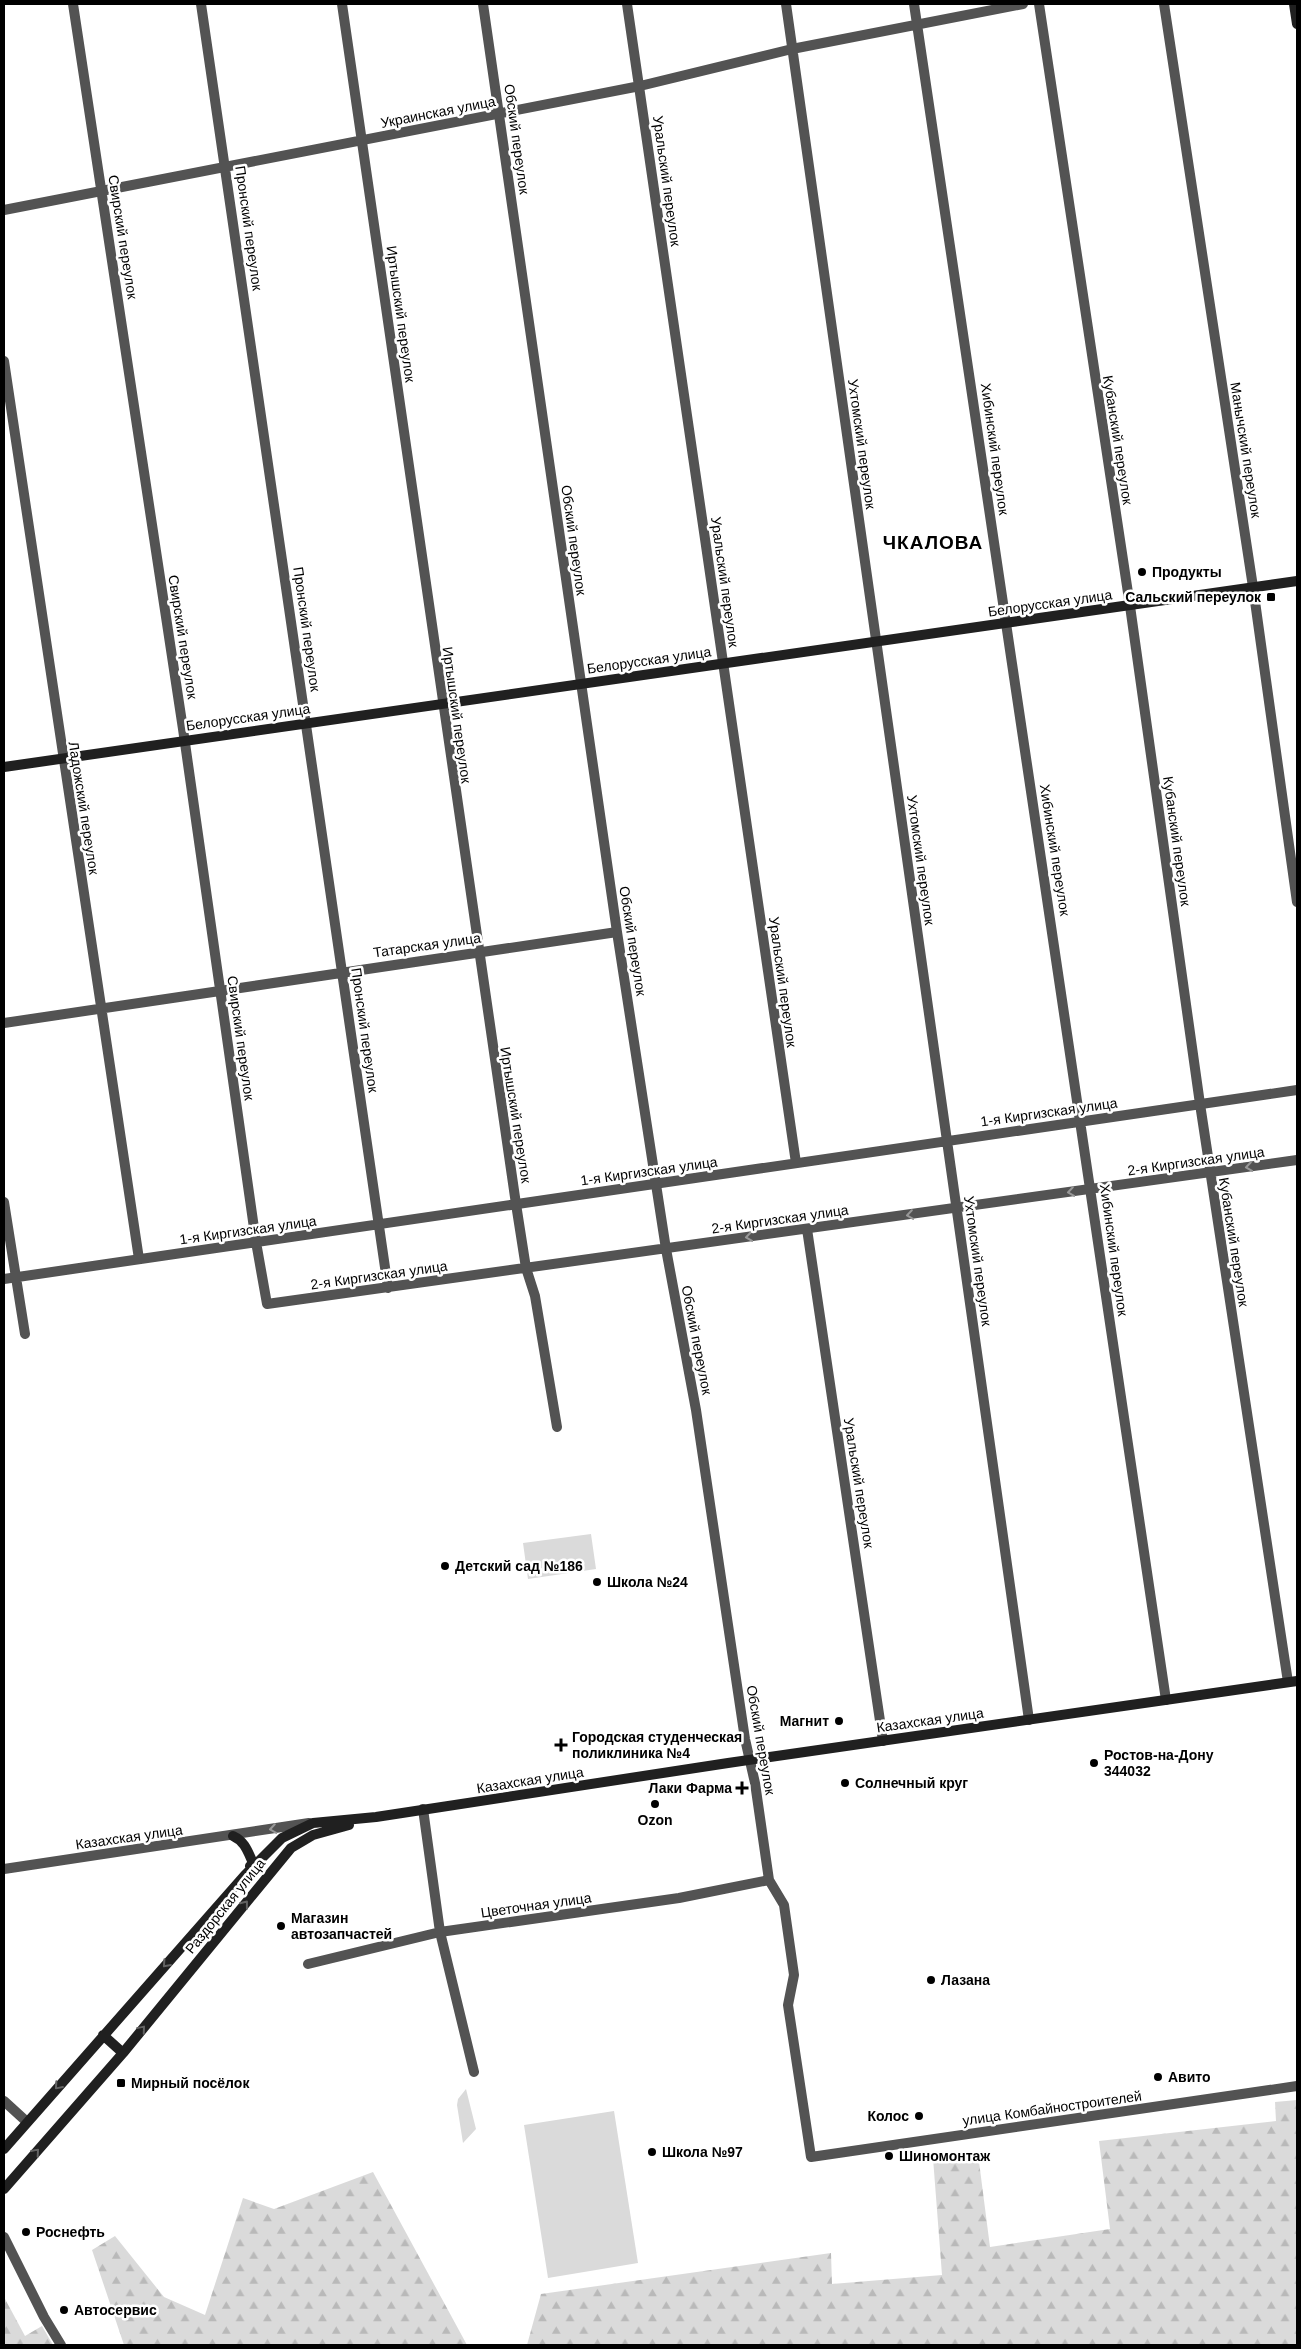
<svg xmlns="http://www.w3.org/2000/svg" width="1301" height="2349" font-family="Arial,sans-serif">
<defs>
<pattern id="forest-firs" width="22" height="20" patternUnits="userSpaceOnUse" patternTransform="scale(1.25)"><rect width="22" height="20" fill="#dadada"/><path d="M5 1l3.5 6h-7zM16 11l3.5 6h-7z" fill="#b9b9b9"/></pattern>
</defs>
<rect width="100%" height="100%" fill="#fff"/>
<!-- green -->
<path fill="#dadada" d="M591,1534L596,1569L528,1579L523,1543Z
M466,2089L476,2129L463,2143L457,2105L458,2099Z
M614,2111L638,2263L548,2278L524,2125Z"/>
<!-- forest -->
<path fill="url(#forest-firs)" d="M1297,2100V2345H527L541,2294L831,2253L832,2284L942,2275L933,2158L978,2154L990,2247L1110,2229L1099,2141L1276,2121L1275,2102Z
M373,2172L467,2345H124L92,2250L115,2236L164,2297L205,2315L243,2198L274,2209Z
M4,2297L25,2336L42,2326L53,2345H4Z"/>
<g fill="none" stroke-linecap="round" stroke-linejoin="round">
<!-- street -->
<path stroke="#535353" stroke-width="10" d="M73,4L183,729L256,1242L267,1304L1297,1160
M201,4L388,1288
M342,4L516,1204L526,1268L535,1296L557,1427
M483,4L617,932L666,1249L696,1410L745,1739L755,1783L769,1880L784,1905L794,1975L788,2005L811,2157L1297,2086
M627,4L796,1163
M786,4L1029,1720
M914,4L1166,1700
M1039,4L1130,606L1200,1104L1288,1682
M1164,4L1253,587L1297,902
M4,210L640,86L792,49L1023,4
M4,361L139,1259
M4,1023L617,932
M4,1202L25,1334
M807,1229L883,1741
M4,1279L1297,1090
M423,1809L440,1932L474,2072
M4,1869L309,1823
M308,1964L440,1932L679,1898L769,1880
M4,2101L27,2122
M4,2237L44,2317L61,2345"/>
<!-- secondary -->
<path stroke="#202020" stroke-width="10" d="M1294,4L1297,24
M4,767L1297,581
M233,1836C246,1842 248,1853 254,1865L250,1866
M103,2035L123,2053
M4,2149L245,1875L282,1838L313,1823L376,1817L728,1763L1297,1681
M4,2189L123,2053L291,1848L313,1835L349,1825"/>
</g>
<!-- one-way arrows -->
<defs><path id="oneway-chevron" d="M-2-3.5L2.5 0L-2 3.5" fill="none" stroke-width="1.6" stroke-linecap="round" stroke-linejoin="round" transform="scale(1.25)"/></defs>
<g stroke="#989898">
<use href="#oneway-chevron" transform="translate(1249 1167) rotate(172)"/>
<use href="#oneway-chevron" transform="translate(1071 1192) rotate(172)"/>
<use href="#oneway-chevron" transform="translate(910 1215) rotate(172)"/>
<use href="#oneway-chevron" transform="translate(749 1237) rotate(172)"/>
<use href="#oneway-chevron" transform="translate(273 1829) rotate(171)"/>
</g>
<g stroke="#636363">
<use href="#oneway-chevron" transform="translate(245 1904) rotate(-52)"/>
<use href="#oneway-chevron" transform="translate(166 1964) rotate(132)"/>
<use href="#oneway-chevron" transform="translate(142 2029) rotate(-50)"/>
<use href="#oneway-chevron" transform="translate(58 2086) rotate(131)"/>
<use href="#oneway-chevron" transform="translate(36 2152) rotate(-49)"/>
</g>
<!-- markers -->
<g fill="#000" stroke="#fff" stroke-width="2">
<circle cx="1142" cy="572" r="5"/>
<rect x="1266" y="592" width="10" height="10" rx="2.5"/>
<circle cx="445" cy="1566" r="5"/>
<circle cx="597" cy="1582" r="5"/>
<circle cx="839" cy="1721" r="5"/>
<path d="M558.5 1737.5h5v5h5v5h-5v5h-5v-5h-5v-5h5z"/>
<circle cx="1094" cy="1763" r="5"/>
<circle cx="845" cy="1783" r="5"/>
<path d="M739.5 1780.5h5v5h5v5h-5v5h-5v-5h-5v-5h5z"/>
<circle cx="655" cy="1804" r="5"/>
<circle cx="281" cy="1926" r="5"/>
<circle cx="931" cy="1980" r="5"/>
<circle cx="1158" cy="2077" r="5"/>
<rect x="116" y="2078" width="10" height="10" rx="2.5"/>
<circle cx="919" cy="2116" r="5"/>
<circle cx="652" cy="2152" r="5"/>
<circle cx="889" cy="2156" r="5"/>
<circle cx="26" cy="2232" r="5"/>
<circle cx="64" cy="2310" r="5"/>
</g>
<g text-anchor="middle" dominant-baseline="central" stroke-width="5" stroke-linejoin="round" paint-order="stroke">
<!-- street labels -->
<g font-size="14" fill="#000" stroke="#fff">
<text transform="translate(438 112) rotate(-11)">Украинская улица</text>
<text transform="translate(517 139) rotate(82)">Обский переулок</text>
<text transform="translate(667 181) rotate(82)">Уральский переулок</text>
<text transform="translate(249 228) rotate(82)">Пронский переулок</text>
<text transform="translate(123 237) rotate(81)">Свирский переулок</text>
<text transform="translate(401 314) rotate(82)">Иртышский переулок</text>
<text transform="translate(1118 440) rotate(81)">Кубанский переулок</text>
<text transform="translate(862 444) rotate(82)">Ухтомский переулок</text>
<text transform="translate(995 449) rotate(82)">Хибинский переулок</text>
<text transform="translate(1246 450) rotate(81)">Манычский переулок</text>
<text transform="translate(574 540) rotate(82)">Обский переулок</text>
<text transform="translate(725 582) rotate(82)">Уральский переулок</text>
<text transform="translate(1050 603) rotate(-8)">Белорусская улица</text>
<text transform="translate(307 629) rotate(82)">Пронский переулок</text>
<text transform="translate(183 637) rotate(81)">Свирский переулок</text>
<text transform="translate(649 660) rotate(-8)">Белорусская улица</text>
<text transform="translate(457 715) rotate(82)">Иртышский переулок</text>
<text transform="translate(248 717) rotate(-8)">Белорусская улица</text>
<text transform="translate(84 808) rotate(81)">Ладожский переулок</text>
<text transform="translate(1177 841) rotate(82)">Кубанский переулок</text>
<text transform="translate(1055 850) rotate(81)">Хибинский переулок</text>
<text transform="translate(921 860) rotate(82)">Ухтомский переулок</text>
<text transform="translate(633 941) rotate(81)">Обский переулок</text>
<text transform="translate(427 945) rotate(-8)">Татарская улица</text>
<text transform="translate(783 982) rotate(82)">Уральский переулок</text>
<text transform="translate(365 1030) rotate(82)">Пронский переулок</text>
<text transform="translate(241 1038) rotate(82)">Свирский переулок</text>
<text transform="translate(1049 1112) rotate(-8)">1-я Киргизская улица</text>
<text transform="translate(516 1115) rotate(81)">Иртышский переулок</text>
<text transform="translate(1196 1161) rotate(-8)">2-я Киргизская улица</text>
<text transform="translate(649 1171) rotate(-8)">1-я Киргизская улица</text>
<text transform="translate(780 1219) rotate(-8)">2-я Киргизская улица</text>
<text transform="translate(248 1230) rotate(-8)">1-я Киргизская улица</text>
<text transform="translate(1234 1242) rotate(81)">Кубанский переулок</text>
<text transform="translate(1114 1250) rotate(82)">Хибинский переулок</text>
<text transform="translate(978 1261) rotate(82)">Ухтомский переулок</text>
<text transform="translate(379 1275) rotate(-8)">2-я Киргизская улица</text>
<text transform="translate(697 1340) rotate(79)">Обский переулок</text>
<text transform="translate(859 1483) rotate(81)">Уральский переулок</text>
<text transform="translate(930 1720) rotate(-8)">Казахская улица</text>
<text transform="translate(761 1740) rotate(80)">Обский переулок</text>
<text transform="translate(530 1780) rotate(-9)">Казахская улица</text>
<text transform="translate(129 1837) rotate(-8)">Казахская улица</text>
<text transform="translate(536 1905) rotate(-8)">Цветочная улица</text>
<text transform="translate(225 1906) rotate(-51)">Раздорская улица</text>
<text transform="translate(1052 2108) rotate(-8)">улица Комбайностроителей</text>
</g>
<!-- poi labels -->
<g font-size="14" font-weight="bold" fill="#000" stroke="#fff" text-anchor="start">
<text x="1152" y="572">Продукты</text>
<text x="1261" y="597" text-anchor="end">Сальский переулок</text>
<text x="455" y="1566">Детский сад №186</text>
<text x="607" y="1582">Школа №24</text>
<text x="829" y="1721" text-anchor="end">Магнит</text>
<text x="572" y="1737">Городская студенческая<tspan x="572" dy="16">поликлиника №4</tspan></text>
<text x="1104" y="1755">Ростов-на-Дону<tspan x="1104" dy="16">344032</tspan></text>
<text x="855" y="1783">Солнечный круг</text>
<text x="732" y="1788" text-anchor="end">Лаки Фарма</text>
<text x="655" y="1820" text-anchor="middle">Ozon</text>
<text x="291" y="1918">Магазин<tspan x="291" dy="16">автозапчастей</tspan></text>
<text x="941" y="1980">Лазана</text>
<text x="1168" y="2077">Авито</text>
<text x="131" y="2083">Мирный посёлок</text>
<text x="909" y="2116" text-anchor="end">Колос</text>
<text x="662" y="2152">Школа №97</text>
<text x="899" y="2156">Шиномонтаж</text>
<text x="36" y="2232">Роснефть</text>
<text x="74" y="2310">Автосервис</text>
</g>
<!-- district labels -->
<g font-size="19" font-weight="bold" letter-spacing="1" fill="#000" stroke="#fff">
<text x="933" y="542">ЧКАЛОВА</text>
</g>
</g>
<!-- border -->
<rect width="1301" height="2349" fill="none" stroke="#000000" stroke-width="10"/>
</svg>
